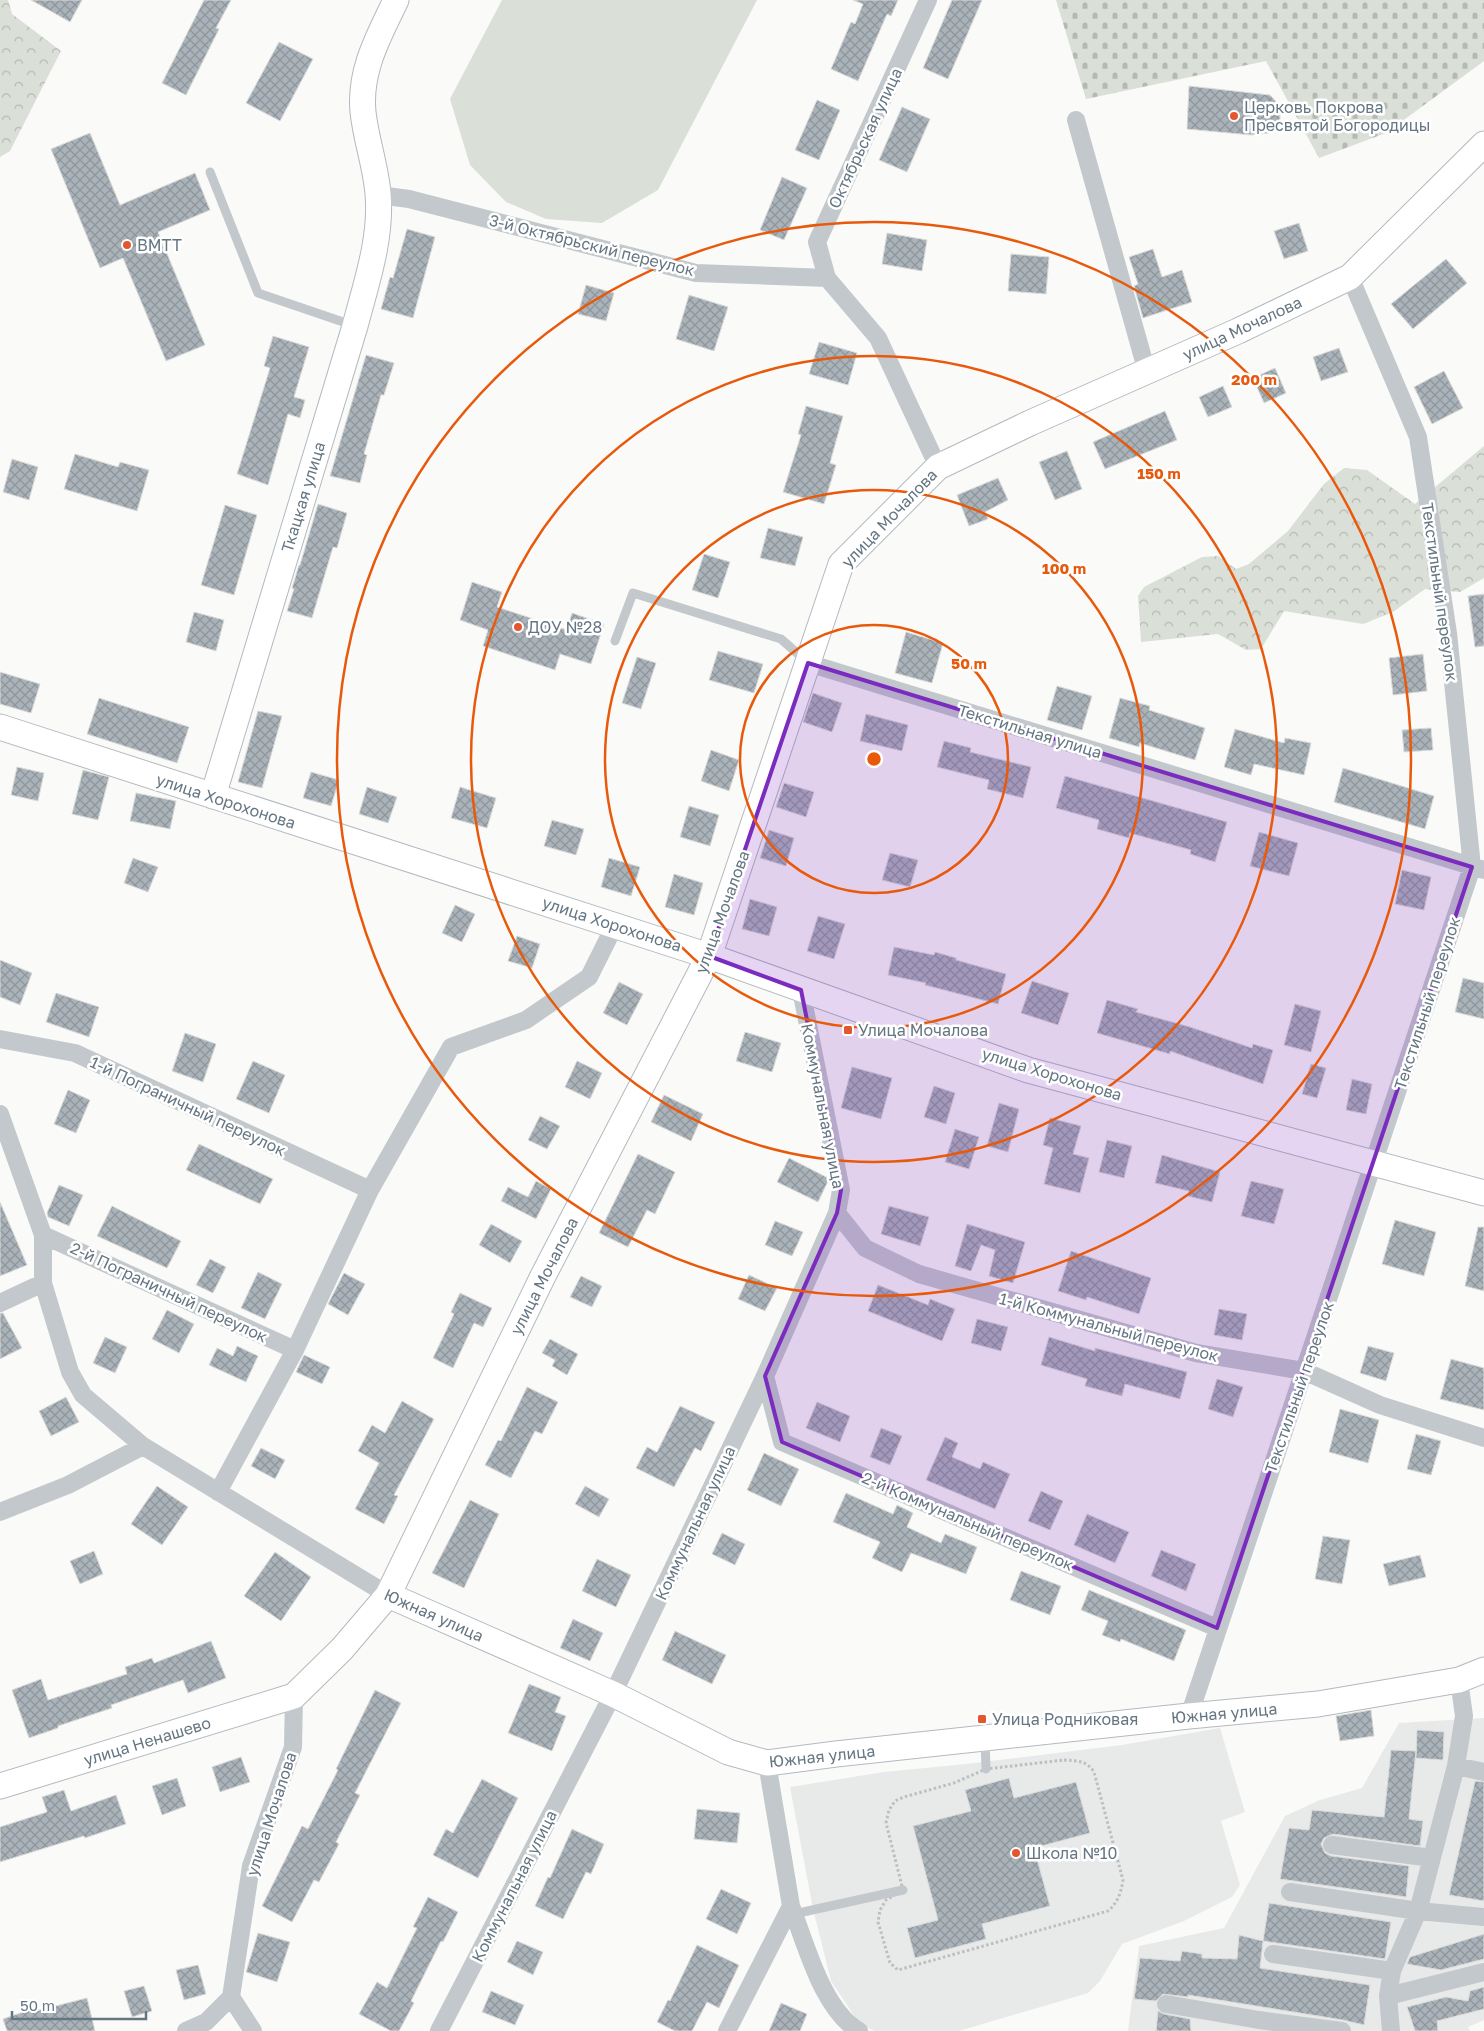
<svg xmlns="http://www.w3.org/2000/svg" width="1484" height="2031" font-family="'Golos Text',sans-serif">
<defs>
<pattern id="forest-crowns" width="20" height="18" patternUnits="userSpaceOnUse" patternTransform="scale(1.25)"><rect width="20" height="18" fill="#dadfd7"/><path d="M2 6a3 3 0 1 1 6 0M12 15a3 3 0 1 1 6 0" fill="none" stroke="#b4b9b4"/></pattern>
<pattern id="cemetery-stones" width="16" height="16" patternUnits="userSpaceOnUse" patternTransform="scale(1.25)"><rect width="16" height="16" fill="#dadfd7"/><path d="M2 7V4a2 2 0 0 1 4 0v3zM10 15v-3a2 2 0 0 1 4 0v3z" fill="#b4b9b4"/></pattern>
<pattern id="building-cross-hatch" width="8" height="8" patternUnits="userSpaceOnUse" patternTransform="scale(1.25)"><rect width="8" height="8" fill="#aab3b9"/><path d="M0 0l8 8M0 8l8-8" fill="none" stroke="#8e969c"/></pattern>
</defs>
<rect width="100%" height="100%" fill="#fafaf8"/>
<!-- built -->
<path fill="#e8e9e9" d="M1484,1718V2020L1468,2027L1470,2031H1128L1139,1946L1224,1928L1285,1816L1320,1800L1362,1788L1399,1723Z
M1220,1728L1245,1812L1221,1821L1240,1885L1232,1897L1184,1921L1122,1944L1100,1981L1088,1993L959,2031H874L859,2023L831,1981L813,1909L790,1787L884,1772L966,1764L1122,1745Z"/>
<!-- green -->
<path fill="#dadfd7" d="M502,0H757L658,190L602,223L546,219L506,202L470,165L450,99Z"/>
<!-- forest -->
<path fill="url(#forest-crowns)" d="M0,0H8L12,14L61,51L10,151L0,157Z
M1484,446V578L1460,592L1425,589L1393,612L1363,624L1284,611L1261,649L1246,650L1218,634L1141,642L1138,596L1144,587L1202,557L1218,556L1236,569L1249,564L1288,531L1324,484L1344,468L1367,470L1415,504Z"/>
<!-- cemetery -->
<path fill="url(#cemetery-stones)" d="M1056,0H1484V61L1386,133L1319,158L1266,61L1086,99Z"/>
<!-- building -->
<path fill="url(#building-cross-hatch)" stroke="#dcdcda" d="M31,0H82L70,22Z
M204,0H231L216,28L219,29L186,95L162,83Z
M853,0H898L891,16L887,14L858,81L831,69L851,22L855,24L863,4Z
M952,0H982L948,79L923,68Z
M279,42L313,59L280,121L246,103Z
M1189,86L1270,95L1280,106V126L1268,133L1251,135L1187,129Z
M817,100L840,110L819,160L795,150Z
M902,107L930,119L907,172L879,160Z
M90,133L120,205L195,173L210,210L158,232L205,345L166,361L123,258L100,268L51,149Z
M782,177L807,188L784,240L760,230Z
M1299,223L1308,251L1284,259L1274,231Z
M407,229L435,237L413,318L381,309L390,277L393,278Z
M887,233L927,240L922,271L882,264Z
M1153,249L1162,277L1182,270L1192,302L1143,318L1134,286L1138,284L1129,257Z
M1011,254L1049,257L1046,294L1008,291Z
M1446,259L1467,283L1413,329L1391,304Z
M586,285L614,293L606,321L578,314Z
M689,295L728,307L714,351L676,339Z
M273,336L309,347L294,397L305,400L300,418L288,414L268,485L237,474L270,368L264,366Z
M819,342L857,353L848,385L809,374Z
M1339,348L1348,372L1321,381L1313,357Z
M366,355L394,363L384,395H381L364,454L367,455L360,483L330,476Z
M1275,368L1286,393L1264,403L1253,378Z
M1444,371L1463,408L1432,424L1414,387Z
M1223,386L1232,407L1208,417L1199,397Z
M806,406L843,416L830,463L836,465L824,504L783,492L801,435L798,434Z
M1165,411L1177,440L1105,469L1093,442Z
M1067,451L1082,489L1055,500L1039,462Z
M75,454L118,467L120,462L149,470L137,511L64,489Z
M12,459L38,467L29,500L3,492Z
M998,478L1008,500L985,512L988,519L969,526L957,495Z
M318,504L347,513L337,548L333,547L312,618L287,611L294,589L292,588L299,565H300Z
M225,505L257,515L234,595L201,585Z
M768,528L803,537L795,566L760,558Z
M704,554L730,562L718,598L692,590Z
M472,582L502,592L497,607L567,630L572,613L604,624L591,664L560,654L555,670L483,646L488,630L460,620Z
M1484,594V646L1475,647L1468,596Z
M194,612L224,620L216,651L186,642Z
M906,632L943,643L932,683L895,673Z
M718,651L763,664L754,693L709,680Z
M1423,654L1427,691L1393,695L1389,658Z
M637,657L656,663L641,709L622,703Z
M0,672L40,684L31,713L0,704Z
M1057,686L1092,696L1082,730L1047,720Z
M813,693L842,703L832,732L803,722Z
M99,698L189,727L177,763L87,734Z
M1120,698L1150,706L1149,710L1205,728L1195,760L1140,743L1139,747L1109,738Z
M258,711L282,716L262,788L238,782Z
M866,714L908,725L902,751L860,741Z
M1431,728L1433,750L1404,752L1402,730Z
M1235,729L1284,743L1285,738L1311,743L1304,775L1254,764L1251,775L1224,767Z
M944,741L971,748L970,752L1031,767L1023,798L987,789L989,780L937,767Z
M711,750L739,760L729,791L701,781Z
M17,767L44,773L38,801L11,795Z
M1343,768L1434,796L1425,829L1334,802Z
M83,770L109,777L98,820L72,814Z
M311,772L339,780L331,806L303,798Z
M1065,776L1227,822L1215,862L1190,854L1191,850L1130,833L1129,838L1097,829L1099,820L1056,808Z
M784,783L814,792L806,817L776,807Z
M367,787L397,797L388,823L359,814Z
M460,787L496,798L487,828L451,818Z
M136,793L176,801L170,829L130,821Z
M689,806L719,815L710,846L680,837Z
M552,820L584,829L576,855L544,846Z
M769,830L794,838L786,866L760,858Z
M1259,832L1298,843L1289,876L1250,866Z
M890,853L918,860L910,887L882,880Z
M133,858L158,867L148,892L124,883Z
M609,858L640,867L631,896L601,887Z
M1402,870L1431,877L1424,910L1395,904Z
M674,874L703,883L694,915L665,907Z
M750,899L777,907L769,936L742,929Z
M455,905L475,914L462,942L442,933Z
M818,916L845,924L834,959L807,951Z
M517,936L540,944L532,968L508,961Z
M894,947L934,955L935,952L956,958V960L1006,974L998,1004L925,985L926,983L888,975Z
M0,960L32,973L20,1005L0,997Z
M1463,978L1484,983V1019L1455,1012Z
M1032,981L1069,993L1058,1025L1021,1013Z
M619,982L643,994L627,1025L603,1013Z
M56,993L99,1007L89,1037L46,1022Z
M1107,1000L1138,1009L1136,1012L1190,1027L1252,1048L1253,1044L1273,1050L1263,1084L1170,1051V1054L1097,1033Z
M1295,1004L1321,1011L1311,1052L1284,1045Z
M745,1032L781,1043L772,1072L736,1061Z
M185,1033L216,1044L203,1082L172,1071Z
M253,1061L285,1075L269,1113L236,1099Z
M577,1061L602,1073L590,1099L565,1087Z
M1311,1064L1326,1068L1317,1098L1302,1094Z
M852,1067L892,1078L881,1119L841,1108Z
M1352,1079L1372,1084L1366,1114L1346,1110Z
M934,1086L955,1093L946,1124L924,1117Z
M68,1090L90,1100L76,1133L54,1124Z
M664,1095L703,1114L691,1141L651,1122Z
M999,1103L1019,1109L1008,1152L987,1146Z
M540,1116L560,1126L547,1149L528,1140Z
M1050,1118L1081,1126L1073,1154L1089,1158L1080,1193L1044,1184L1053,1148L1043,1145Z
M955,1129L979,1137L969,1169L945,1162Z
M1107,1140L1132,1146L1124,1178L1099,1172Z
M199,1144L273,1179L260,1204L186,1170Z
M638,1154L675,1172L655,1214L647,1210L628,1247L599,1233Z
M1162,1155L1220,1172L1212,1202L1188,1196L1189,1191L1155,1183Z
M789,1158L828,1178V1181L818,1202L777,1182Z
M536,1181L551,1189L536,1219L501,1201L508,1187L528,1197Z
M1251,1181L1284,1189L1274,1224L1241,1216Z
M59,1185L83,1195L69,1226L48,1217L47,1213Z
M0,1202L27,1265L0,1276Z
M112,1206L181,1241L167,1268L97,1236Z
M889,1206L929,1217L920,1246L881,1234Z
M1395,1220L1436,1232L1424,1276L1382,1264Z
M775,1221L803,1232L792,1256L765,1245Z
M491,1224L522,1241L510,1263L479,1245Z
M967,1224L1025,1242L1013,1283L989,1276L995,1250L981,1245L971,1271L955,1266Z
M1478,1227H1484V1291L1465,1286Z
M1071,1251L1151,1278L1139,1314L1087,1297L1086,1300L1058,1291Z
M210,1259L226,1267L213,1293L196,1285Z
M258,1272L282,1284L265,1319L241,1308Z
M344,1273L365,1284L348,1315L328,1304Z
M749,1275L777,1288L765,1311L738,1299Z
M581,1276L602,1286L592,1307L570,1297Z
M878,1285L928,1305L930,1299L955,1309L942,1341L868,1311Z
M460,1293L492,1308L483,1327L474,1323L453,1368L433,1358L454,1314L451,1312Z
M1219,1309L1247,1314L1242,1340L1214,1335Z
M167,1310L194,1324L179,1353L152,1339Z
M0,1313H3L22,1348L0,1359Z
M977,1319L1008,1327L1001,1351L971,1343Z
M105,1337L127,1347L115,1373L93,1363Z
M1049,1337L1095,1351V1348L1187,1372L1180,1399L1125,1384L1122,1396L1085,1386L1087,1379L1041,1365Z
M550,1339L578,1354L567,1375L552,1366L555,1360L542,1353Z
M237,1346L258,1356L246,1382L209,1365L217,1348L233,1356Z
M1368,1346L1394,1353L1386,1381L1360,1373Z
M304,1355L330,1367L322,1384L296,1372Z
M1451,1359L1484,1368V1410L1440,1399Z
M1217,1379L1243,1387L1233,1417L1208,1409Z
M527,1387L558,1402L542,1434L535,1431L511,1478L485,1465L498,1440L501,1441Z
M66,1397L79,1422L51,1436L39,1411Z
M402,1401L434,1419L394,1495L398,1496L384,1524L355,1509L379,1463L358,1451L372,1425L385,1433Z
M817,1402L850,1416L840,1442L806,1428Z
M680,1406L715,1422L701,1451L695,1448L674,1487L636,1468L647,1447L657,1452Z
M1340,1409L1379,1420L1368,1463L1329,1452Z
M881,1428L902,1436L890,1465L870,1457Z
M1416,1434L1441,1441L1431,1475L1407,1469Z
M945,1437L958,1443L952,1457L980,1469L983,1462L1010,1474L995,1509L926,1480Z
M261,1448L285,1460L275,1479L251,1466Z
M764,1453L799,1469L781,1506L747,1490Z
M157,1486L188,1507L162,1545L131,1524Z
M585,1486L609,1499L599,1517L575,1504Z
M1041,1491L1063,1501L1050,1530L1028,1521Z
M846,1493L893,1514L897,1505L913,1513L907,1527L941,1543L945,1534L977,1547L966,1574L911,1553L902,1572L872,1558L880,1542L833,1522Z
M470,1500L499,1514L464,1588L432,1573Z
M1087,1514L1129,1532L1115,1563L1074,1545Z
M722,1533L745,1544L735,1565L712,1554Z
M1323,1536L1350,1540L1342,1584L1315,1579Z
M1161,1550L1196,1564L1186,1591L1151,1576Z
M94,1551L103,1574L80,1584L70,1561Z
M275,1552L311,1577L281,1621L244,1596Z
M1420,1555L1426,1577L1389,1586L1383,1564Z
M597,1559L631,1575L616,1607L582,1591Z
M1021,1571L1061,1586L1050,1615L1010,1600Z
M1089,1590L1186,1630L1174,1661L1121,1639L1120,1642L1102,1635L1108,1621L1081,1610Z
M573,1619L603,1633L590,1661L560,1648Z
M675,1631L726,1655L712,1684L662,1660Z
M211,1641L226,1678L188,1693L183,1680L111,1705L112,1708L58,1726V1728L29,1738L12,1690L41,1679L48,1700L127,1674L125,1667L152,1658L154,1663Z
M529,1684L561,1697L555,1712L566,1716L552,1751L508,1733Z
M375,1690L401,1703L355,1793L360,1795L336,1842L339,1844L319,1882L314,1880L292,1922L262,1906L302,1826L308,1829L338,1770L336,1769Z
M1371,1710L1374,1736L1340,1741L1336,1716Z
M1417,1730L1444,1732L1443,1760L1416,1758Z
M1391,1750L1416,1751L1409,1819L1423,1821L1420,1846L1333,1834L1324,1838L1321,1844L1325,1853L1331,1856L1409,1866L1406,1897L1280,1879L1289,1828L1309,1830L1312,1810L1384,1817Z
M241,1757L250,1782L220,1792L212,1767Z
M177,1778L186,1806L162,1815L152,1786Z
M1009,1778L1014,1798L1076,1782L1090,1833L1034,1848L1050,1906L982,1924L986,1939L915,1958L907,1928L938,1920L913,1826L971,1811L965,1790Z
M482,1779L518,1798L478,1878L433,1855L446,1829L453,1833Z
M1475,1781L1484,1782V1901L1449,1895Z
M64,1790L71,1811L116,1795L126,1824L85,1838L84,1836L0,1862V1827L47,1812L42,1797Z
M697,1809L740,1813L737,1843L694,1839Z
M572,1829L604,1844L591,1874L586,1872L563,1919L535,1906L548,1877L550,1878Z
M721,1889L751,1903L737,1934L706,1919Z
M428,1897L458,1912L443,1942L441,1941L411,2001L414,2003L399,2031H391L359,2014L377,1982L387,1988L417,1928L413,1927Z
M1269,1903L1391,1922L1385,1959L1263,1941Z
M258,1933L290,1942L277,1982L246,1972Z
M1484,1934V1959L1441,1970L1407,1964L1410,1957Z
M1239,1935L1263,1941L1260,1968L1370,1985L1364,2025L1343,2020L1188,1995V1997L1163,1994L1156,2001L1134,1999L1140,1958L1180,1961L1182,1951L1202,1954V1958L1237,1959Z
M517,1941L543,1952L533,1975L507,1962Z
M697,1945L739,1965L719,2008L707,2002L692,2031H675L657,2022L668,2000L670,2001Z
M198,1965L206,1994L184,2000L176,1970Z
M144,1986L152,2011L132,2017L124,1991Z
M1484,1987V2009L1437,2021L1438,2031H1415L1407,2007L1446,1997L1468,2001L1470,1991Z
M491,1991L524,2005L515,2025L482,2012Z
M87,1998L95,2031H7L3,2019L35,2008L36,2011Z
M781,2003L807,2014L800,2031H769Z
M1158,2011L1164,2014L1190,2019L1191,2031H1156Z"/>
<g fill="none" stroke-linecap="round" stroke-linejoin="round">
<defs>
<path id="secondary" d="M0,727L709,956L1028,1070L1484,1193
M213,796L355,326C366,284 382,238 378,194C376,167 366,140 363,112C359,70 379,36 396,0
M388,1595L613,1694L728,1752L767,1763L836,1754L1189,1716L1318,1704L1459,1680L1484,1670
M0,1786L294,1696L342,1649L388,1595L543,1276L709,956L841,564L938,467L1030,423L1238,331L1350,277L1484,144"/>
</defs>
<!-- secondary casing -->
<use href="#secondary" stroke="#b3babf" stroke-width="27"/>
<!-- path -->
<path stroke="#bbbfc2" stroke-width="3" stroke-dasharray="2.5 2.5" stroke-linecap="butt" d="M1064,1760C1077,1761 1086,1760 1094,1772L1123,1880C1121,1893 1118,1902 1108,1911L898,1970L890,1963L878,1922L880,1910L886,1900L903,1890L886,1823L889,1810L895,1801L904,1797L954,1783L986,1769Z"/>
<!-- lane -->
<path stroke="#c3c8cc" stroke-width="9" d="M210,172L258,293L355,326
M615,641L633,593L781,639L806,661
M985,1739L986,1769
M794,1914L903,1890"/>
<!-- street -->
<path stroke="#c3c8cc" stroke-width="18" d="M1076,120L1147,372
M379,195L409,199L696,273L827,278L878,338L938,467
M827,278L817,242L928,0
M808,663L1484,870
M0,1039L75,1053L370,1190
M0,1114L43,1235V1283L70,1372L83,1395L143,1446L388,1595
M837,1213L865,1248L919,1274L1196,1353L1304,1371L1380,1405L1484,1438
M43,1235L295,1350
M0,1303L43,1283
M765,1376L782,1442L1217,1628
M218,1492L295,1350L370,1190L451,1047L526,1020L589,977L615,925
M0,1512L68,1485L143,1446
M1189,1716L1472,867L1448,633L1418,437L1350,277
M1456,1766L1484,1772
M1332,1845L1432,1858
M1290,1892L1418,1911L1484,1917
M791,1906C806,1944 822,2009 859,2031
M1273,1954L1392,1971
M1388,1996L1484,1972
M231,1997L251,1866L293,1747L294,1696
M231,1997L253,2031
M1166,2004L1259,2020L1342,2031
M186,2031L206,2022L231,1997
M439,2031L613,1694L765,1376L837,1213L841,1190L801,990
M727,2031L791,1906L767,1763
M1391,2031L1388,1996L1392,1971L1418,1911L1456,1766L1464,1716L1459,1680"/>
<!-- secondary -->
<use href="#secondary" stroke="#fff" stroke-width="25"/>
</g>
<!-- marked area -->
<path fill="#7b2cbf" fill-opacity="0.2" stroke="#7b2cbf" stroke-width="4" stroke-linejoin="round" d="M808,663L1472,867L1217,1628L782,1442L765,1376L837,1213L841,1190L801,990L709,956Z"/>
<!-- distance rings -->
<g fill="none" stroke="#e8590c" stroke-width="2.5">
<circle cx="874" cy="759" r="134"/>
<circle cx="874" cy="759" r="269"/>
<circle cx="874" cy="759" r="403"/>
<circle cx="874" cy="759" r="537"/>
</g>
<!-- markers -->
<g fill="#e4572e" stroke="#fff" stroke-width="2">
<circle cx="1234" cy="116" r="5"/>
<circle cx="127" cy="245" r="5"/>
<circle cx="518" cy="627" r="5"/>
<rect x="843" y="1025" width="10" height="10" rx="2.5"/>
<rect x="977" y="1714" width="10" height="10" rx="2.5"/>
<circle cx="1016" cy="1853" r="5"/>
</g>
<g text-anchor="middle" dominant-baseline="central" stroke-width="5" stroke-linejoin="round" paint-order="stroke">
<!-- poi labels -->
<g font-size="16" fill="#657683" stroke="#fff" text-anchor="start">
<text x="1244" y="107">Церковь Покрова<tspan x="1244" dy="18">Пресвятой Богородицы</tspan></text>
<text x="137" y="245">ВМТТ</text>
<text x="528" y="627">ДОУ №28</text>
<text x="858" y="1030">Улица Мочалова</text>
<text x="992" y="1719">Улица Родниковая</text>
<text x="1026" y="1853">Школа №10</text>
</g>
<!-- street labels -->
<g font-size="16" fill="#657683" stroke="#fff">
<text transform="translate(865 138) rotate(-65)">Октябрьская улица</text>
<text transform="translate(592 245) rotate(14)">3-й Октябрьский переулок</text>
<text transform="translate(1242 328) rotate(-25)">улица Мочалова</text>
<text transform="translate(303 497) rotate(-73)">Ткацкая улица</text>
<text transform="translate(889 518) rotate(-46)">улица Мочалова</text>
<text transform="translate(1440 592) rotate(82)">Текстильный переулок</text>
<text transform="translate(1030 731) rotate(17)">Текстильная улица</text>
<text transform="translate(226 801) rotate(18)">улица Хорохонова</text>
<text transform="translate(722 912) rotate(-70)">улица Мочалова</text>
<text transform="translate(612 924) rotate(18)">улица Хорохонова</text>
<text transform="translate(1427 1003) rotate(-72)">Текстильный переулок</text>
<text transform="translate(1052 1074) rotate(17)">улица Хорохонова</text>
<text transform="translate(188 1106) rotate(25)">1-й Пограничный переулок</text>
<text transform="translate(823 1106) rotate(79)">Коммунальная улица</text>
<text transform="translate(544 1276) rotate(-63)">улица Мочалова</text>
<text transform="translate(169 1292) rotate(25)">2-й Пограничный переулок</text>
<text transform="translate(1109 1327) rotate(15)">1-й Коммунальный переулок</text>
<text transform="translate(1299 1387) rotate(-71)">Текстильный переулок</text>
<text transform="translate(968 1521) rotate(23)">2-й Коммунальный переулок</text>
<text transform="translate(695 1523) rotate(-65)">Коммунальная улица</text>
<text transform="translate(434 1615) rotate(24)">Южная улица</text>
<text transform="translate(1224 1713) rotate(-5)">Южная улица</text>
<text transform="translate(147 1741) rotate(-17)">улица Ненашево</text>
<text transform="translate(822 1756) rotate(-6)">Южная улица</text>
<text transform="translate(271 1814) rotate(-72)">улица Мочалова</text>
<text transform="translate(514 1886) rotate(-63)">Коммунальная улица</text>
</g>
</g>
<circle cx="874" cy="759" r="8" fill="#e8590c" stroke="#fff" stroke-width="2.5"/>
<g font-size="15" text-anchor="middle" font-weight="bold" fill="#e8590c" stroke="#fff" stroke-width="5" stroke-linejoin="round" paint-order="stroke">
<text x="1254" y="385">200 m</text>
<text x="1159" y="479">150 m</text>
<text x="1064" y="574">100 m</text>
<text x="969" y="669">50 m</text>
</g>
<!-- scale -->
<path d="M12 2011v8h134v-8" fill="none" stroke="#657683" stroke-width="2.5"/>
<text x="20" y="2011" font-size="15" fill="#657683" stroke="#ffffff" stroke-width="4" paint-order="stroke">50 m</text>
</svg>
